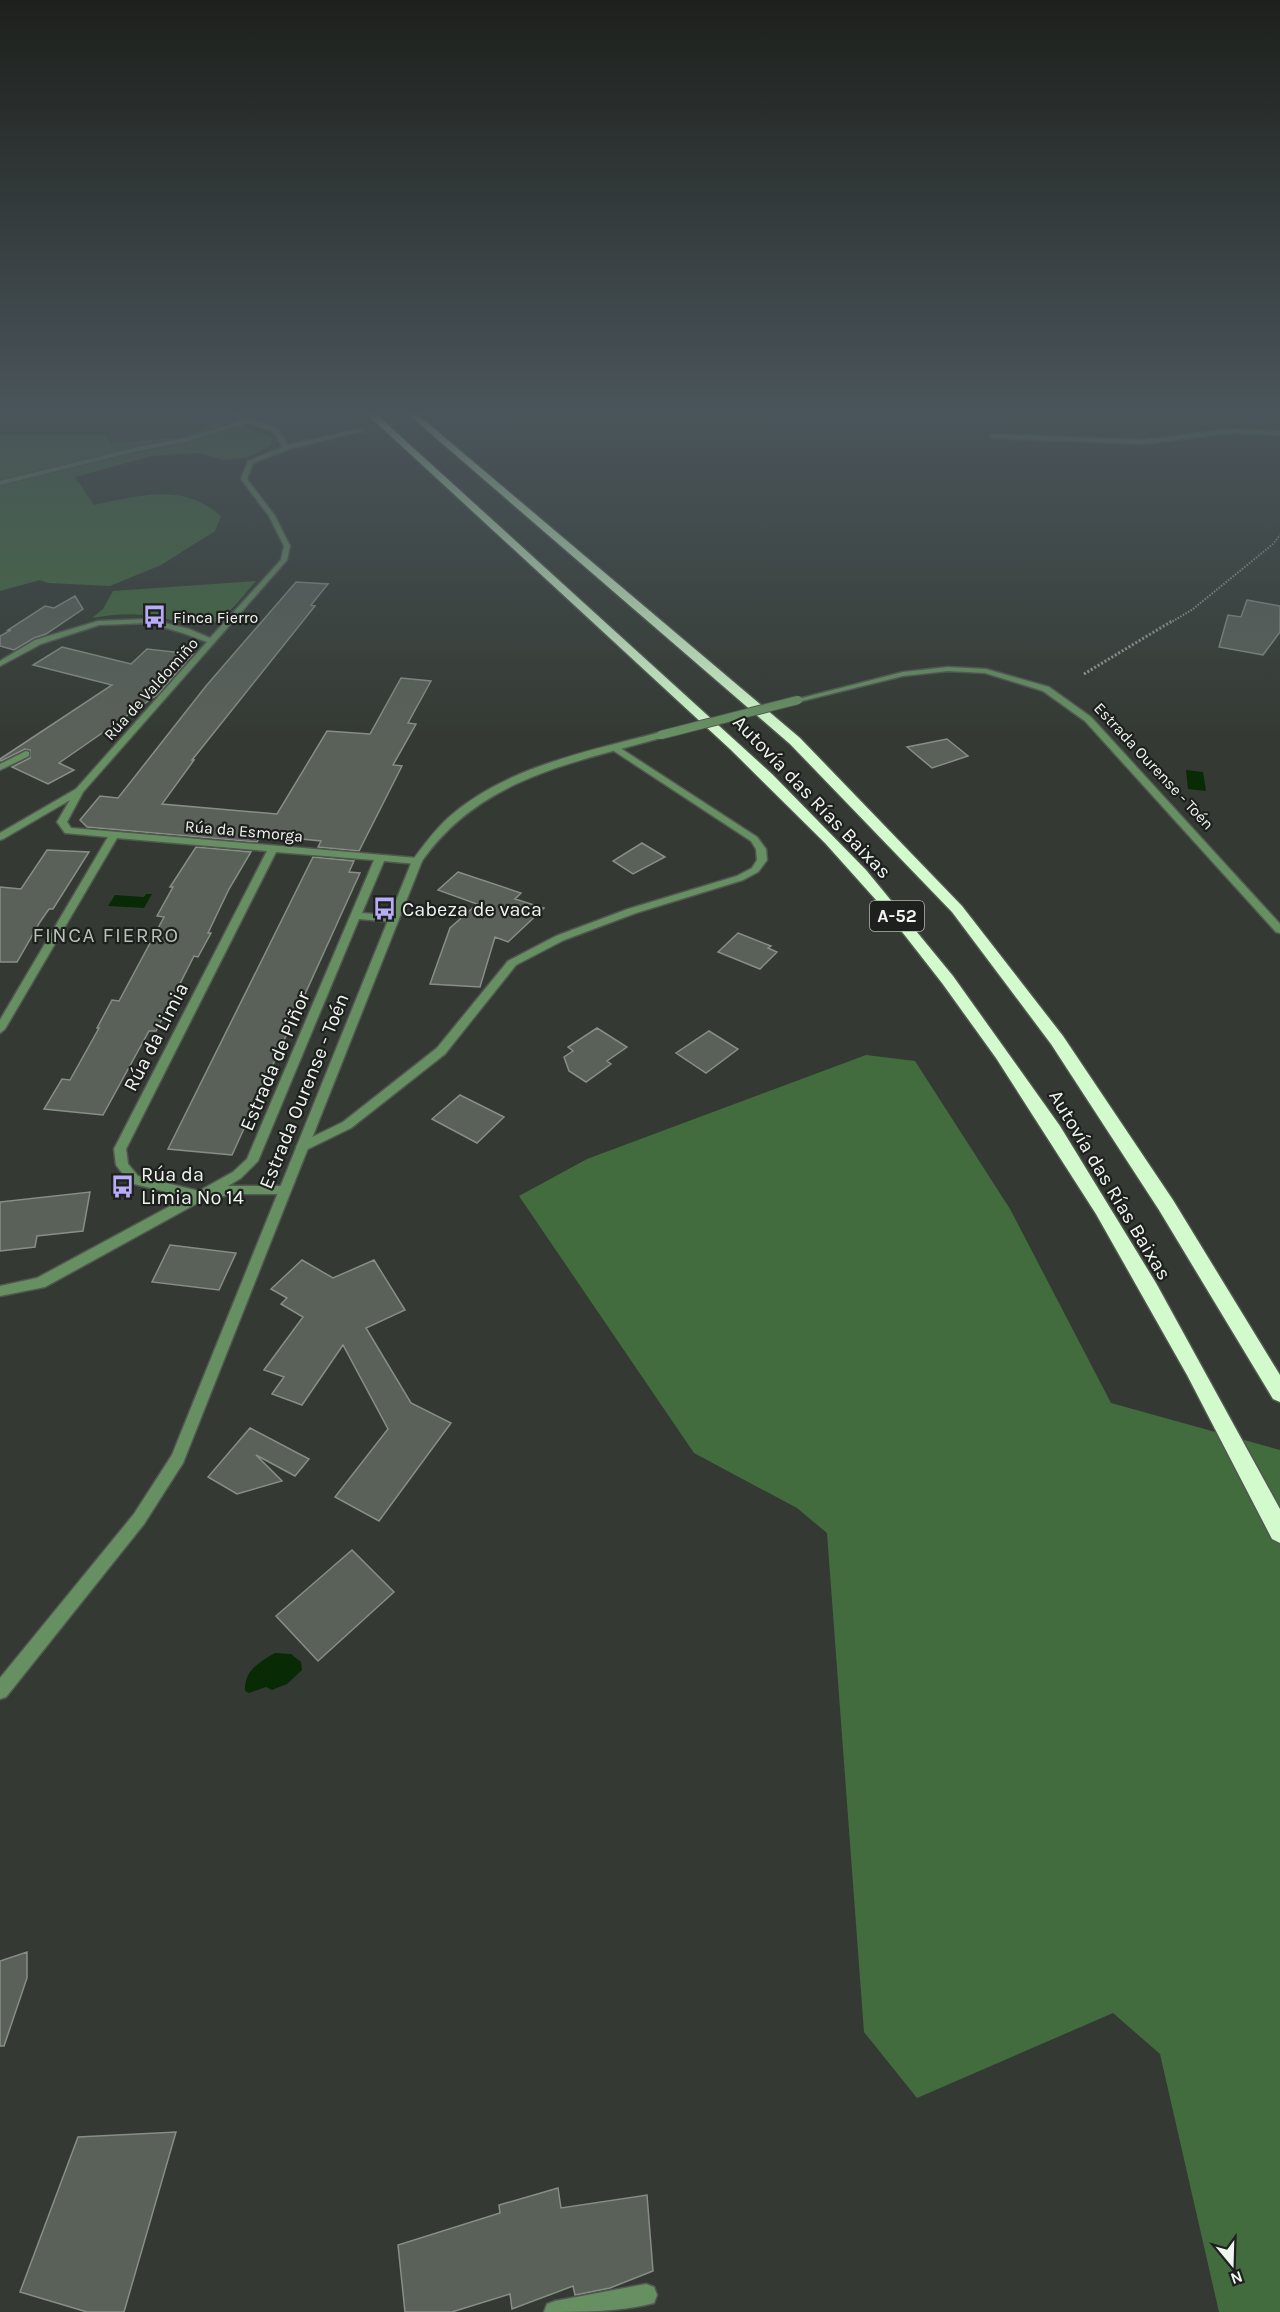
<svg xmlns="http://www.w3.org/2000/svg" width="1280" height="2312" font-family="Karla,sans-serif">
<rect width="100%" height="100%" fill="#343a33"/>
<!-- green -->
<path fill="#436c3e" d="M232,422L272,437L271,445L249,457L224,460L199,453L152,456L75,477L94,505C139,496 182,482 221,516L215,531L161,565L110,586L48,583L40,580L0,591V435H104L111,443L186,437L210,425Z
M256,581C246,592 229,615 217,621C198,631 164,616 144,615C126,613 109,615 92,618L103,609L113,591Z
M866,1055L915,1061L1010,1209L1111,1403L1280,1450V2312H1219L1160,2054L1113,2013L917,2098L864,2032L827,1533L797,1508L694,1453L519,1196L587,1159Z"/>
<!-- water -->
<path fill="#082a05" d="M1186,770L1203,772L1206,791L1188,789Z
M146,894H152L144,908L108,906L115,895L144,897Z
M275,1653L291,1654L301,1662L302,1670L287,1684L272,1690L266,1687L249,1693L245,1691C244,1671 259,1662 275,1653Z"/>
<!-- building -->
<path fill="#5a6159" stroke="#878e86" stroke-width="1.5" d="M296,582L328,584L311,605L315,606L192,760H194L162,804L277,814L327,731L370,734L401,678L431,681L408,723L416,724L393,765L402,766L359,851L318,847L321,841L261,835L257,842L87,827L80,820L100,796L118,798L206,686Z
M75,596L83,609L46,634L34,638L14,650L0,646V636L11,630H8L45,606L54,608Z
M1247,600L1280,606V632L1263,655L1219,647L1228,615L1241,617Z
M62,647L131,664L147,649L193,654L157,695L59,763L74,770L48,784L12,767L30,758V750L25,749L1,761L0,759L112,685L33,665Z
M947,739L968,756L932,768L907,747Z
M642,843L665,857L633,874L613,861Z
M196,847L251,852L229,889L208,933H211L198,957L194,956L156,1031H149L103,1115L44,1109L62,1079L70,1080L99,1028H97L112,1000L119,1001L164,917L157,916L173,887H170Z
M47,850L89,852L53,909H49L40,922L17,962H0V887L21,889Z
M313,857L354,861L349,872L360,873L232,1155L168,1149Z
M458,872L521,893L515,899L544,908L508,942L495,937L480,987L430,984L450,928L477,904L438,890Z
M738,933L771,946L768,948L777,952L760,969L718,952Z
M597,1028L627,1047L607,1061L611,1064L586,1082L569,1071L564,1057L573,1051L568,1047Z
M709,1031L738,1049L706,1073L676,1053Z
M460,1095L504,1117L477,1143L432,1119Z
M90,1192L83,1231L37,1236L35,1247L0,1251V1202Z
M170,1245L236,1253L219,1290L152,1282Z
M302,1260L333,1278L374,1260L405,1310L366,1328L411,1403L451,1423L379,1521L335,1497L388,1429L343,1345L302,1405L272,1394L284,1377L264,1370L303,1317L281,1304L287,1298L271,1289Z
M250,1428L309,1459L295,1476L256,1455L282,1481L237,1494L208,1477Z
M352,1550L394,1592L318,1661L276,1616Z
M27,1952V1978L4,2046H0V1961Z
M176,2132L124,2312H87L20,2292L78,2137Z
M558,2188L561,2208L647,2195L653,2271L610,2288L575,2295L573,2286L512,2309L510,2294L452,2312H405L398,2245L500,2213L499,2205Z"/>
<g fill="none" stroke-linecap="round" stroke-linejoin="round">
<!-- minor-tunnel -->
<path stroke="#505650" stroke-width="7" stroke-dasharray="7 3" stroke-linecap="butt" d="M359,431L433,414"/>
<defs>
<path id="minor" d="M232,414C236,414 273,426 277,429C282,432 285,441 288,445L359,429L362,431L292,448L253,463L247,479L275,516L290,546L287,560L83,792L67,822L71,828L417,858L422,861L417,864L384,861L362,913L394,916L399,919L394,922L359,919L258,1161L241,1178L228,1186H284L288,1188L290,1191L288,1194H235L203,1200L45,1287L0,1296V1286L37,1278L187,1197L130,1183L116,1165L114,1149L267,851L117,838L5,1029L0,1033V1020L108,837L65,833L57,822L70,800L3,839L0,840V833L76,789L207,642L183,633L149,623L99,625L41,644L0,666V661L35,640L98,621L149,619L189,629L210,638L281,560L284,546L269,516L241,479L248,461L283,447L274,432L247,423L188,441L133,452L0,485V481L133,448L185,438L242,421ZM276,852L374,860L247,1159L233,1172L199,1191L138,1176L128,1164L126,1149Z
M1230,429L1280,431V435L1230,433L1144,444L992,438L989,436L992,434L1144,440Z
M617,746L757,837L766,849L767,860L758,872L743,880L636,913L564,940L516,965L445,1054L351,1128L306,1150H298L296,1147L298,1144L343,1122L437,1048L508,961L556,936L628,909L737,876L752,868L757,860L756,849L751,841L614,751L613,749Z
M26,751L29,752V756L0,770V764Z
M646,2284L654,2287L657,2295L654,2303C620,2312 580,2312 544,2312L547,2304L555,2301Z"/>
<path id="tertiary" d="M948,667L986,669L1049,687L1091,717L1280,924V933L1276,932L1085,721L1043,691L985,673L948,671L903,676L798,702L794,700L903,672Z
M661,732L665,735L664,737C573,763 480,778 422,861L183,1463L144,1524L6,1697L0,1699V1678L134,1514L172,1455L412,861C423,846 434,831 448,818C505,767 589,751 661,732Z"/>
<path id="motorway" d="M367,414H376L772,774L866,870L953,976L1060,1126L1156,1283L1280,1509V1543L1272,1539L1187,1375L1096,1214L996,1058L942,983L885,910L825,843L730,749Z
M408,414H417L800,738L962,906L1063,1036L1173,1200L1280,1375V1402L1273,1399L1159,1210L1051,1044L952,912L790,744Z"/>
</defs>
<!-- minor casing -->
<use href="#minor" stroke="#525851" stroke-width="3"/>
<!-- tertiary casing -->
<use href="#tertiary" stroke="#525851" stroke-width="3"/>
<!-- motorway casing -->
<use href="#motorway" stroke="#525851" stroke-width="3"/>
<!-- path-far1 -->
<path stroke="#989d98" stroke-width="2" stroke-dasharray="1.5 1.5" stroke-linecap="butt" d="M1170,623L1193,609L1273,544L1280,535"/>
<!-- path -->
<path stroke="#989d98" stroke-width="3" stroke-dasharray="2 2" stroke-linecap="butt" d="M1084,674L1172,621"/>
<!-- minor -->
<use href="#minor" fill="#679062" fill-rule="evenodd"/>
<!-- tertiary -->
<use href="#tertiary" fill="#679062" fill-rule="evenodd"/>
<!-- motorway -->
<use href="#motorway" fill="#d2facc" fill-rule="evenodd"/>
<defs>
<path id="tertiary-bridge" d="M661,735L798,700"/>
</defs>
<!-- tertiary-bridge casing -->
<use href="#tertiary-bridge" stroke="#525851" stroke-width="10" stroke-linecap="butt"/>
<!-- tertiary-bridge -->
<use href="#tertiary-bridge" stroke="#679062" stroke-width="8"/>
</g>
<!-- sky -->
<linearGradient id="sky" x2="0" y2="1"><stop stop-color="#1d201c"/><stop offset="0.56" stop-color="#4a555b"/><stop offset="1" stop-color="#4a555b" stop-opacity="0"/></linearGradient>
<rect width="1280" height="738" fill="url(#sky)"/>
<!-- icons -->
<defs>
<symbol id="bus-bare" viewBox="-9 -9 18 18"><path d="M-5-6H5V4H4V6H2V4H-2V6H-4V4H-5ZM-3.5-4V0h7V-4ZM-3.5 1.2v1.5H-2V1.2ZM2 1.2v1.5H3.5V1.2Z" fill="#b8abf7" stroke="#1d201d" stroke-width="2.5" paint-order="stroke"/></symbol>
</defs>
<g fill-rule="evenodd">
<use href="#bus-bare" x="138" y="600" width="33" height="33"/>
<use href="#bus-bare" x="368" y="892" width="33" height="33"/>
<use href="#bus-bare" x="106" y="1170" width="33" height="33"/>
</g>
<g text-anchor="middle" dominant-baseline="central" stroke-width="4.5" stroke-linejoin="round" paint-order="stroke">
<!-- far-poi labels -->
<g font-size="16" fill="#f1f5f1" stroke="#1d201d" text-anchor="start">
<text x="173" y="617">Finca Fierro</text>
</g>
<!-- far-street labels -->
<g font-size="16" fill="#f1f5f1" stroke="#1d201d">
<text transform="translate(151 689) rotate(-48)">Rúa de Valdomiño</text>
<text transform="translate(1154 766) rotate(47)">Estrada Ourense - Toén</text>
<text transform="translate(244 831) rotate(5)">Rúa da Esmorga</text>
</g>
<!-- shield labels -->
<rect fill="#1d201d" stroke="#b1b5b1" stroke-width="1.5" x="870" y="901" width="54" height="30" rx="4.5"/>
<g font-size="18" font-weight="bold" fill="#f1f5f1">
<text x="897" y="916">A-52</text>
</g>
<!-- street labels -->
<g font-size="20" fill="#f1f5f1" stroke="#1d201d">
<text transform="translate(812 797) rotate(46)">Autovía das Rías Baixas</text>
<text transform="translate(156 1037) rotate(-63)">Rúa da Limia</text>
<text transform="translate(275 1061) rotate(-67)">Estrada de Piñor</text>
<text transform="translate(304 1091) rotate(-68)">Estrada Ourense - Toén</text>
<text transform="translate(1110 1185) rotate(59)">Autovía das Rías Baixas</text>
</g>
<!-- poi labels -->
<g font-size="20" fill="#f1f5f1" stroke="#1d201d" text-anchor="start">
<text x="402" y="909">Cabeza de vaca</text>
<text x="141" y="1174">Rúa da<tspan x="141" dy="23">Limia Nº 14</tspan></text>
</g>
<!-- neighbourhood labels -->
<g font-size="21" letter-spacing="1.5" fill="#b9c1b8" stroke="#1d201d">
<text x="106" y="935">FINCA FIERRO</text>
</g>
</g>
<!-- north arrow -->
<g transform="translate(1232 2264) rotate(161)" stroke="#1d201d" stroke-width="4.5" paint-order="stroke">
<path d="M0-4.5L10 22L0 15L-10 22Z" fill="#f1f5f1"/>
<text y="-9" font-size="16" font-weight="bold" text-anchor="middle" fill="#f1f5f1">N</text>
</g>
</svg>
